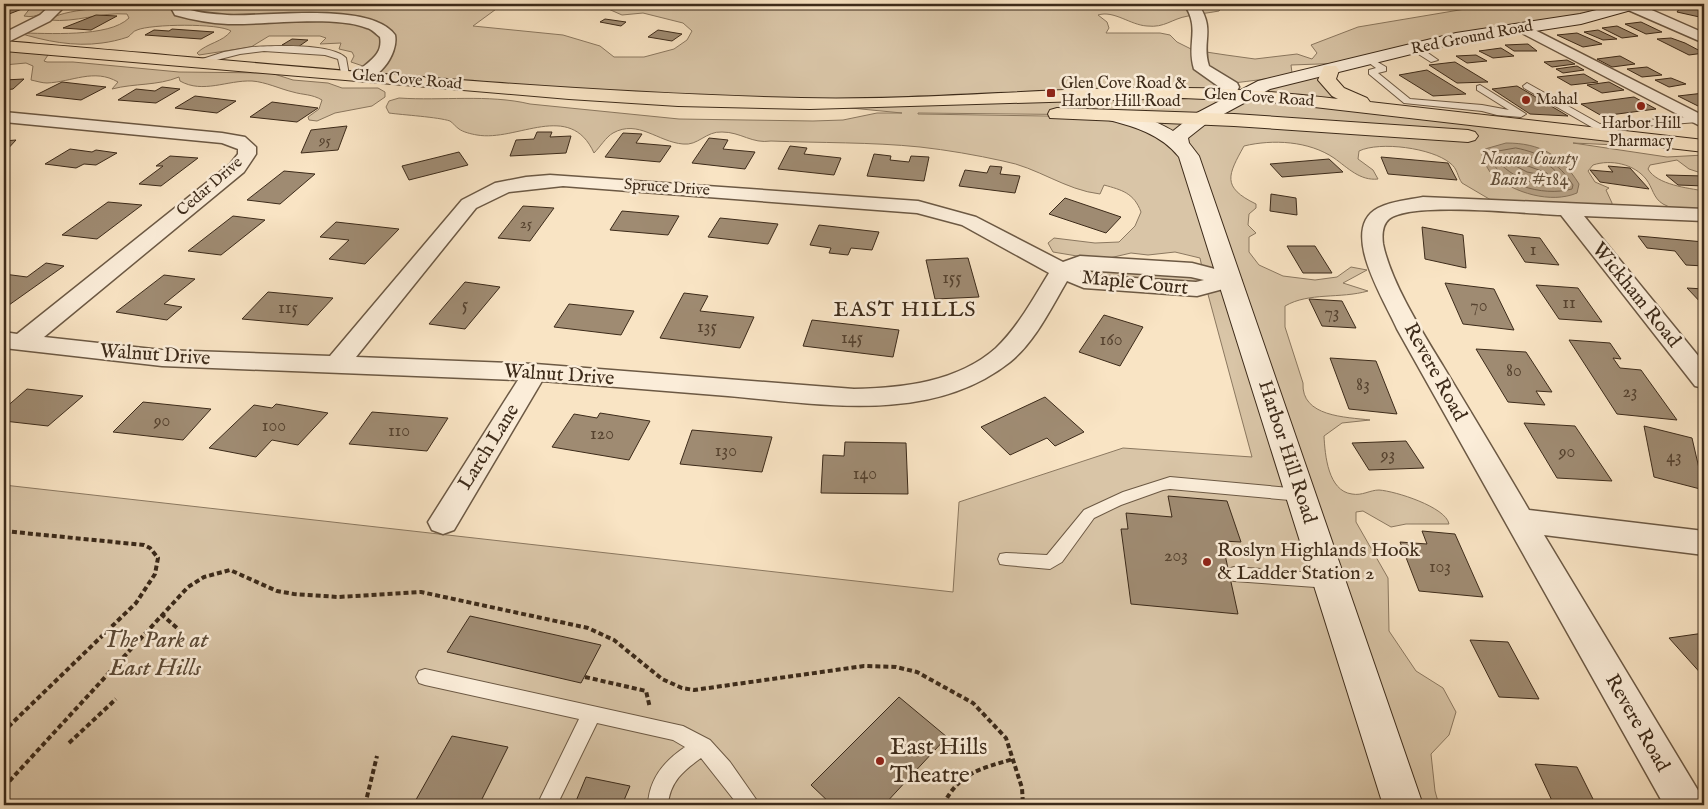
<svg xmlns="http://www.w3.org/2000/svg" width="1708" height="809" font-family="'IM FELL English',serif">
<rect width="100%" height="100%" fill="#f9e4c4"/>
<filter id="stains"><feTurbulence type="fractalNoise" baseFrequency=".004" numOctaves="4"/><feColorMatrix values="0 0 0 0 .2 0 0 0 0 .09 0 0 0 0 .02 0 0 0 .5 -.17"/></filter>
<radialGradient id="worn" r=".72"><stop offset=".6" stop-color="#630" stop-opacity="0"/><stop offset="1" stop-color="#630" stop-opacity=".3"/></radialGradient>
<!-- green -->
<path fill="#d9c5a7" stroke="#8b7860" fill-rule="evenodd" d="M4,4H74C68,4 62,3 57,5C45,10 38,19 24,16L31,7Z
M136,4H503L473,26L563,35L600,46L614,57H644L674,49L687,40L692,31L683,23L643,13L622,15L597,4H1224L1219,11C1208,13 1198,14 1188,16C1171,19 1165,28 1147,26C1130,25 1114,10 1098,15L1107,22L1109,28L1106,33H1160L1170,35L1177,42L1193,50L1226,55L1255,59L1297,54L1312,59L1317,53L1311,45L1358,27L1495,4H1622L1608,9L1347,63L1291,65L1292,73C1263,82 1231,81 1201,89L1244,93L1330,70L1327,80L1371,107L1704,146V149L1573,143L1667,157L1704,155V174L1689,169L1677,160L1650,165L1648,169C1657,185 1688,188 1704,191V211C1689,208 1677,212 1663,204C1653,198 1653,188 1646,179C1634,164 1611,159 1593,165L1588,171L1595,182L1609,188L1606,190L1612,203V212L1496,203L1462,183C1457,176 1458,169 1450,163C1432,148 1380,141 1359,151L1358,159L1373,170L1378,179C1360,181 1348,168 1334,158C1309,141 1273,139 1244,146C1228,175 1221,187 1256,204V208L1249,214L1248,225L1256,233L1249,237V252L1259,265L1283,276L1315,280L1337,277L1351,267L1367,270L1343,283L1368,291C1340,299 1309,292 1285,306V327L1303,383C1301,417 1346,417 1370,420L1342,423L1324,436C1325,455 1328,491 1352,494C1362,496 1370,490 1379,490C1395,491 1446,507 1449,524H1406L1391,527L1363,511L1356,512V522L1388,578L1389,631L1416,671L1443,688L1456,712L1449,735L1431,754L1435,791L1439,805H4V485L953,592L959,502L1123,448L1252,457L1206,287L1084,281L1062,271L1080,263L1203,272L1200,258L1175,252L1148,255L1131,253L1101,260L1053,252L1048,243L1054,238L1095,243L1119,242L1135,226L1141,212C1134,193 1122,190 1104,185L1100,194C1065,190 1037,167 1003,161C976,155 947,150 920,147C871,142 820,143 771,141C752,144 741,132 722,132C706,131 698,146 683,144C658,142 638,119 613,133C606,137 600,147 594,153C570,100 517,142 477,135C471,134 463,132 459,129C456,127 453,123 450,121C438,117 403,115 389,113L386,107L389,101L399,98C442,101 488,94 530,104L679,119L813,121L843,120L877,113H902L810,104L361,77L377,63L363,66L351,62L354,56L352,52L339,49L341,43L320,44L326,38L320,36H269L251,47L199,55L197,53C207,43 223,42 231,31C219,23 151,24 137,30C133,31 131,35 128,37C119,40 110,42 102,43C74,47 45,41 19,33C46,33 109,38 129,18L127,14C100,12 75,23 50,20C59,9 119,7 136,4ZM918,114V113L1112,115L1109,117Z
M16,49L43,52L48,55L44,61L47,62H73L179,72L271,73L293,80L328,83L342,88H378L385,92V97L372,106L335,113L317,121L309,120L308,117L319,109L322,100C312,94 303,95 293,92C280,89 266,82 252,81C227,80 203,94 180,81L179,77C157,86 135,83 112,89L118,82C94,68 72,82 47,83C42,83 36,81 31,80L33,66L26,63L4,65V51Z"/>
<!-- water -->
<path fill="#b9a58a" stroke="#87745d" d="M1506,143C1540,143 1561,155 1579,184L1577,193C1551,204 1514,193 1493,175C1487,170 1485,162 1482,155L1485,149Z"/>
<g fill="none" stroke-linecap="round" stroke-linejoin="round">
<!-- shore -->
<path stroke="#7b6852" stroke-width="1" d="M1516,148C1541,153 1559,163 1573,185L1572,189C1543,197 1496,185 1489,153Z
M1507,154C1531,155 1555,162 1565,185C1541,190 1511,178 1496,159L1498,156Z
M1517,162L1547,173L1548,176L1527,172L1514,165Z"/>
</g>
<!-- building -->
<path fill="#9f8b72" stroke="#3d2b1a" d="M1681,6L1704,11V18L1677,12Z
M4,7L22,9L4,16Z
M96,15L117,16L91,30L63,28Z
M605,19L626,22L621,26L600,22Z
M1641,22L1662,32L1646,34L1625,24Z
M1617,26L1638,36L1622,38L1602,28Z
M172,29L214,32L201,39L145,35L154,30L169,31Z
M658,30L682,34L672,41L648,37Z
M1598,30L1617,39L1603,40L1584,32Z
M1577,33L1602,44L1583,47L1557,35Z
M1671,38L1685,43L1704,53L1689,55L1657,39Z
M292,39L308,40L298,47L282,45Z
M1528,44L1537,51H1514L1505,45Z
M1501,48L1514,56L1493,58L1479,51Z
M1476,55L1487,61L1467,63L1456,56Z
M1620,56L1635,64L1612,67L1597,59Z
M1567,60L1575,64L1552,67L1544,62Z
M1455,62L1488,82L1457,83L1429,65Z
M1577,66L1584,70L1563,73L1556,69Z
M1647,67L1662,75L1642,77L1627,69Z
M1427,70L1466,94L1433,96L1399,75Z
M1584,74L1598,82L1571,85L1557,77Z
M1671,78L1686,84L1669,87L1655,80Z
M24,79L13,89L4,90V80Z
M62,82L106,87L81,100L36,95Z
M1609,82L1624,90L1602,93L1587,85Z
M1517,86L1568,116L1530,114L1492,89Z
M162,87L180,89L156,103L118,100L136,89L155,91Z
M1704,93V109L1678,96Z
M195,96L236,101L217,113L175,108Z
M1634,97L1656,109L1602,116L1581,104Z
M272,102L318,108L297,122L250,117Z
M347,126L338,150L301,153L311,130Z
M537,132H552L550,137L571,136L566,153L510,156L516,140L534,139Z
M623,133L642,134L636,143L671,146L660,162L605,157Z
M709,138L728,140L723,149L755,152L745,169L692,163Z
M16,140L4,153V141Z
M790,146L807,148L804,154L841,158L834,175L778,169Z
M70,149L92,152L96,150L117,153L96,165L84,164L76,168L45,164Z
M459,152L468,165L409,180L402,166Z
M874,154L891,156L890,160L909,162L911,156L929,157L924,181L867,176Z
M170,156L198,158L161,186L139,184L163,166H156Z
M1381,157L1448,163L1457,180L1388,174Z
M1329,159L1343,172L1282,177L1270,164Z
M990,166L1002,167L1000,174L1020,176L1015,193L959,186L965,170L987,173Z
M1608,166L1630,168L1649,189L1600,182L1590,170L1613,172Z
M284,171L315,174L280,204L247,200Z
M1666,175L1704,176V186L1678,185Z
M1271,194L1296,198L1297,215L1270,211Z
M1065,198L1121,217L1106,233L1049,214Z
M108,202L142,205L97,239L62,235Z
M523,206L554,208L530,241L498,238Z
M622,211L679,216L668,235L610,230Z
M233,216L265,220L221,255L188,251Z
M720,218L778,224L768,244L708,237Z
M336,222L399,229L365,264L329,259L349,240L320,237Z
M819,225L879,232L872,250L851,248L848,255L829,253L831,248L810,245Z
M1422,227L1463,235L1466,268L1425,259Z
M1508,235L1540,238L1559,265L1525,262Z
M1638,236L1704,242V266L1686,265L1675,251L1647,248Z
M1287,246H1315L1332,273H1303Z
M968,258L979,297L935,299L926,260Z
M46,263L64,266L9,305L4,304V274L27,277Z
M164,275L195,279L164,304L182,307L167,320L116,312Z
M465,282L500,287L465,329L429,324Z
M1445,283L1494,289L1514,330L1463,324Z
M1536,285L1578,288L1602,322L1559,319Z
M1687,288L1704,289V306Z
M268,292L333,298L308,325L242,319Z
M684,293L708,296L700,311L754,317L740,348L660,338Z
M1309,299L1342,301L1356,328L1322,326Z
M569,304L634,311L621,335L554,327Z
M1104,315L1143,327L1120,366L1079,352Z
M812,320L899,330L893,357L803,346Z
M1569,340L1610,343L1621,359L1613,358L1620,368L1641,370L1677,420L1617,414Z
M1476,349L1526,352L1552,392L1536,391L1545,405L1508,402Z
M1330,358L1376,361L1397,414L1349,409Z
M27,389L83,396L48,426L4,421V409Z
M1045,397L1084,432L1055,446L1047,438L1010,455L981,427Z
M143,402L211,409L183,440L113,432Z
M276,404L328,413L298,445L272,440L256,457L209,448L254,405L272,408Z
M372,412L448,418L427,451L349,444Z
M600,413L650,421L629,460L552,447L574,414L597,418Z
M1524,423L1575,426L1612,481L1557,478Z
M1644,426L1692,438L1704,490L1654,477Z
M692,430L772,437L762,472L680,464Z
M1406,441L1424,468L1369,470L1352,443Z
M845,442L906,443L908,494L821,493L823,455L844,456Z
M1168,496L1227,501L1241,542L1222,541L1238,614L1131,604L1121,529H1128L1126,513L1172,517Z
M1422,531L1455,534L1483,597L1419,591L1400,542L1427,544Z
M470,616L601,645L581,683L447,652Z
M1704,633V677L1669,638Z
M1470,640L1508,642L1539,699L1499,697Z
M899,697L947,737L884,805H832L811,785Z
M452,736L508,747L479,805H413Z
M1535,764L1577,767L1596,805H1554Z
M586,777L630,786L622,805H598L576,801Z"/>
<g fill="none" stroke-linecap="round" stroke-linejoin="round">
<defs>
<path id="lane" d="M1412,46H1418L1438,60L1431,62L1412,50Z
M252,47C273,46 331,43 346,58L349,75L342,77L338,59L325,55L264,51L240,54L197,65L193,62L224,52Z
M1369,57L1386,67V71L1378,73L1410,99L1482,105L1509,110L1477,90V86L1480,85L1526,114L1521,117L1497,115L1482,111L1404,103L1369,74V70L1376,68L1365,60Z
M1527,83L1600,124L1698,116L1703,119L1698,122L1604,129L1608,134L1603,137L1595,129L1524,88L1523,86Z
M1170,477L1301,489L1306,491L1309,495L1306,499L1301,501L1170,489L1163,490L1121,505L1094,518L1062,562L1050,569L1006,565L1000,564L998,559L1000,554L1006,553L1047,555L1084,510L1123,492Z
M1234,567L1329,574L1335,576L1337,581L1335,586L1329,588L1234,581L1228,579L1226,574L1228,569Z
M425,669L683,726L710,740L730,762L760,805H738L701,758C683,771 670,782 668,805H648C649,779 664,761 685,747L673,740L597,723L557,805H537L579,719L425,685L419,683L416,677L419,671Z"/>
<path id="street" d="M52,4H67L50,21L4,44V33L40,15Z
M169,4H183L186,9C200,13 213,14 227,15C266,17 371,1 395,35C399,54 376,86 355,80L353,77C363,63 384,58 380,37C376,34 372,29 367,28C334,15 266,25 228,24C210,23 193,20 175,15Z
M1184,4H1198C1216,30 1201,41 1209,66L1237,83L1239,87L1237,91H1225L1194,69C1186,43 1201,29 1184,4Z
M1625,4H1638L1704,33V43L1626,9L1624,6Z
M1523,24L1704,116V128L1518,31L1516,28Z
M4,112L222,133L245,137L256,147V154L244,172L44,337L162,350L330,356L462,200L495,183L526,177L550,175L918,201L976,217L1063,262L1080,256L1192,263L1238,275L1241,280L1238,285L1197,296L1084,288L1067,281C1051,308 1035,342 1010,362C930,425 820,404 728,396C666,391 604,386 542,381L454,530L443,534L432,530L428,522L518,380L162,366L4,348V332L17,334L230,164L238,154V149L222,143L4,122ZM563,186L917,213L962,225L1049,273C1033,299 1018,327 996,348C958,382 902,388 854,389L535,364L356,357L476,208L509,192ZM1083,270L1191,277L1204,280L1196,282L1088,275L1080,271Z
M1423,197L1704,209V221L1584,216L1704,363V388L1695,386L1561,215C1527,214 1412,201 1389,219C1382,225 1382,236 1383,244C1391,283 1423,333 1443,366C1472,414 1501,462 1529,510L1704,531V555L1544,535L1699,792L1704,805H1664L1397,329C1385,301 1338,229 1378,208C1392,201 1408,200 1423,197Z"/>
<path id="secondary" d="M1621,4H1644L1642,7L1581,24L1456,43L1270,89L1207,123L1188,138L1189,143L1199,156L1423,805H1383L1179,157C1161,134 1133,126 1105,119L1103,115L1105,111C1123,107 1158,122 1173,131L1193,115L1258,81L1456,33L1580,14Z"/>
<path id="primary" d="M4,41C269,63 535,92 801,98C929,101 1056,86 1184,88C1235,88 1287,93 1338,99L1332,96L1318,80L1324,66H1336L1339,70L1336,79L1344,88L1367,98L1370,102L1704,140V152L1271,102L1183,98L810,109L678,106L569,99L4,51Z
M1057,108L1234,114L1468,130L1475,132L1478,136L1475,140L1468,142L1234,126L1050,118L1048,114L1050,110Z"/>
</defs>
<!-- lane casing -->
<use href="#lane" stroke="#6c5944" stroke-width="2"/>
<!-- street casing -->
<use href="#street" stroke="#6c5944" stroke-width="3"/>
<!-- secondary casing -->
<use href="#secondary" stroke="#3d2b1a" stroke-width="2"/>
<!-- primary casing -->
<use href="#primary" stroke="#3d2b1a" stroke-width="2"/>
<!-- path -->
<path stroke="#3d2b1a" stroke-width="4" stroke-dasharray="5 3" stroke-linecap="butt" d="M4,531L144,545L150,548L158,558L155,574L136,603L4,731
M161,614L177,628
M585,677L646,691L650,708
M69,743L116,699
M4,787L188,587L204,577L230,570L277,591L294,594L338,597L421,592L588,628L614,640L662,679L682,688L694,690L864,666L896,667L917,672L973,703L1006,738L1022,788L1023,805
M365,805L377,756
M828,805L830,803
M943,805C960,772 980,769 1013,759"/>
<!-- lane -->
<use href="#lane" fill="#fbedd9" fill-rule="evenodd"/>
<!-- street -->
<use href="#street" fill="#fbedd9" fill-rule="evenodd"/>
<!-- secondary -->
<use href="#secondary" fill="#fbedd9" fill-rule="evenodd"/>
<!-- primary -->
<use href="#primary" fill="#f9e4c4" fill-rule="evenodd"/>
</g>
<!-- markers -->
<g fill="#8f2418" stroke="#fbedd9" stroke-width="2">
<rect x="1046" y="88" width="10" height="10" rx="2.5"/>
<circle cx="1526" cy="100" r="5"/>
<circle cx="1641" cy="106" r="5"/>
<circle cx="1207" cy="562" r="5"/>
<circle cx="880" cy="761" r="5"/>
</g>
<g text-anchor="middle" dominant-baseline="central" stroke-width="5" stroke-linejoin="round" paint-order="stroke">
<!-- far-number labels -->
<g font-size="15" fill="#564330">
<text x="325" y="140">95</text>
<text x="526" y="223">25</text>
</g>
<!-- far-street labels -->
<g font-size="16" fill="#3d2b1a" stroke="#fbedd9">
<text transform="translate(1472 38) rotate(-11)">Red Ground Road</text>
<text transform="translate(407 80) rotate(5)">Glen Cove Road</text>
<text transform="translate(1259 98) rotate(4)">Glen Cove Road</text>
<text transform="translate(210 187) rotate(-41)">Cedar Drive</text>
<text transform="translate(667 188) rotate(4)">Spruce Drive</text>
</g>
<!-- far-poi labels -->
<g font-size="16" fill="#3d2b1a" stroke="#fbedd9" text-anchor="start">
<text x="1061" y="84">Glen Cove Road &amp;<tspan x="1061" dy="18">Harbor Hill Road</tspan></text>
<text x="1536" y="100">Mahal</text>
<text x="1641" y="124" text-anchor="middle">Harbor Hill<tspan x="1641" dy="18">Pharmacy</tspan></text>
</g>
<!-- far-water labels -->
<g font-size="18" font-style="italic" fill="#62503c" stroke="#fbedd9">
<text x="1529" y="159">Nassau County<tspan x="1529" dy="21">Basin #184</tspan></text>
</g>
<!-- number labels -->
<g font-size="18" fill="#564330">
<text x="1533" y="250">1</text>
<text x="952" y="278">155</text>
<text x="1569" y="303">11</text>
<text x="465" y="305">5</text>
<text x="1479" y="306">70</text>
<text x="288" y="308">115</text>
<text x="1332" y="313">73</text>
<text x="707" y="327">135</text>
<text x="852" y="338">145</text>
<text x="1111" y="340">160</text>
<text x="1514" y="371">80</text>
<text x="1363" y="385">83</text>
<text x="1630" y="392">23</text>
<text x="162" y="421">90</text>
<text x="274" y="426">100</text>
<text x="399" y="431">110</text>
<text x="602" y="434">120</text>
<text x="726" y="451">130</text>
<text x="1567" y="452">90</text>
<text x="1388" y="455">93</text>
<text x="1674" y="457">43</text>
<text x="865" y="474">140</text>
<text x="1176" y="556">203</text>
<text x="1440" y="567">103</text>
</g>
<!-- street labels -->
<g font-size="20" fill="#3d2b1a" stroke="#fbedd9">
<text transform="translate(1135 283) rotate(6)">Maple Court</text>
<text transform="translate(1636 295) rotate(51)">Wickham Road</text>
<text transform="translate(155 355) rotate(4)">Walnut Drive</text>
<text transform="translate(1435 372) rotate(61)">Revere Road</text>
<text transform="translate(559 375) rotate(4)">Walnut Drive</text>
<text transform="translate(489 447) rotate(-58)">Larch Lane</text>
<text transform="translate(1287 452) rotate(72)">Harbor Hill Road</text>
<text transform="translate(1637 723) rotate(60)">Revere Road</text>
</g>
<!-- poi labels -->
<g font-size="20" fill="#3d2b1a" stroke="#fbedd9" text-anchor="start">
<text x="1217" y="550">Roslyn Highlands Hook<tspan x="1217" dy="23">&amp; Ladder Station 2</tspan></text>
</g>
<!-- quarter labels -->
<g font-size="22" letter-spacing="1" fill="#3d2b1a" stroke="#fbedd9">
<text x="905" y="310">EAST HILLS</text>
</g>
<!-- near-park labels -->
<g font-size="24" font-style="italic" fill="#5c4a36" stroke="#fbedd9">
<text x="155" y="640">The Park at<tspan x="155" dy="28">East Hills</tspan></text>
</g>
<!-- near-poi labels -->
<g font-size="24" fill="#3d2b1a" stroke="#fbedd9" text-anchor="start">
<text x="890" y="747">East Hills<tspan x="890" dy="28">Theatre</tspan></text>
</g>
</g>
<!-- margin -->
<rect width="1708" height="809" fill="none" stroke="#f9e4c4" stroke-width="20"/>
<rect x="5" y="5" width="1698" height="799" fill="none" stroke="#3d2b1a" stroke-width="2.5"/>
<rect x="10" y="10" width="1688" height="789" fill="none" stroke="#3d2b1a"/>
<rect width="100%" height="100%" filter="url(#stains)"/>
<rect width="100%" height="100%" fill="url(#worn)"/>
</svg>
